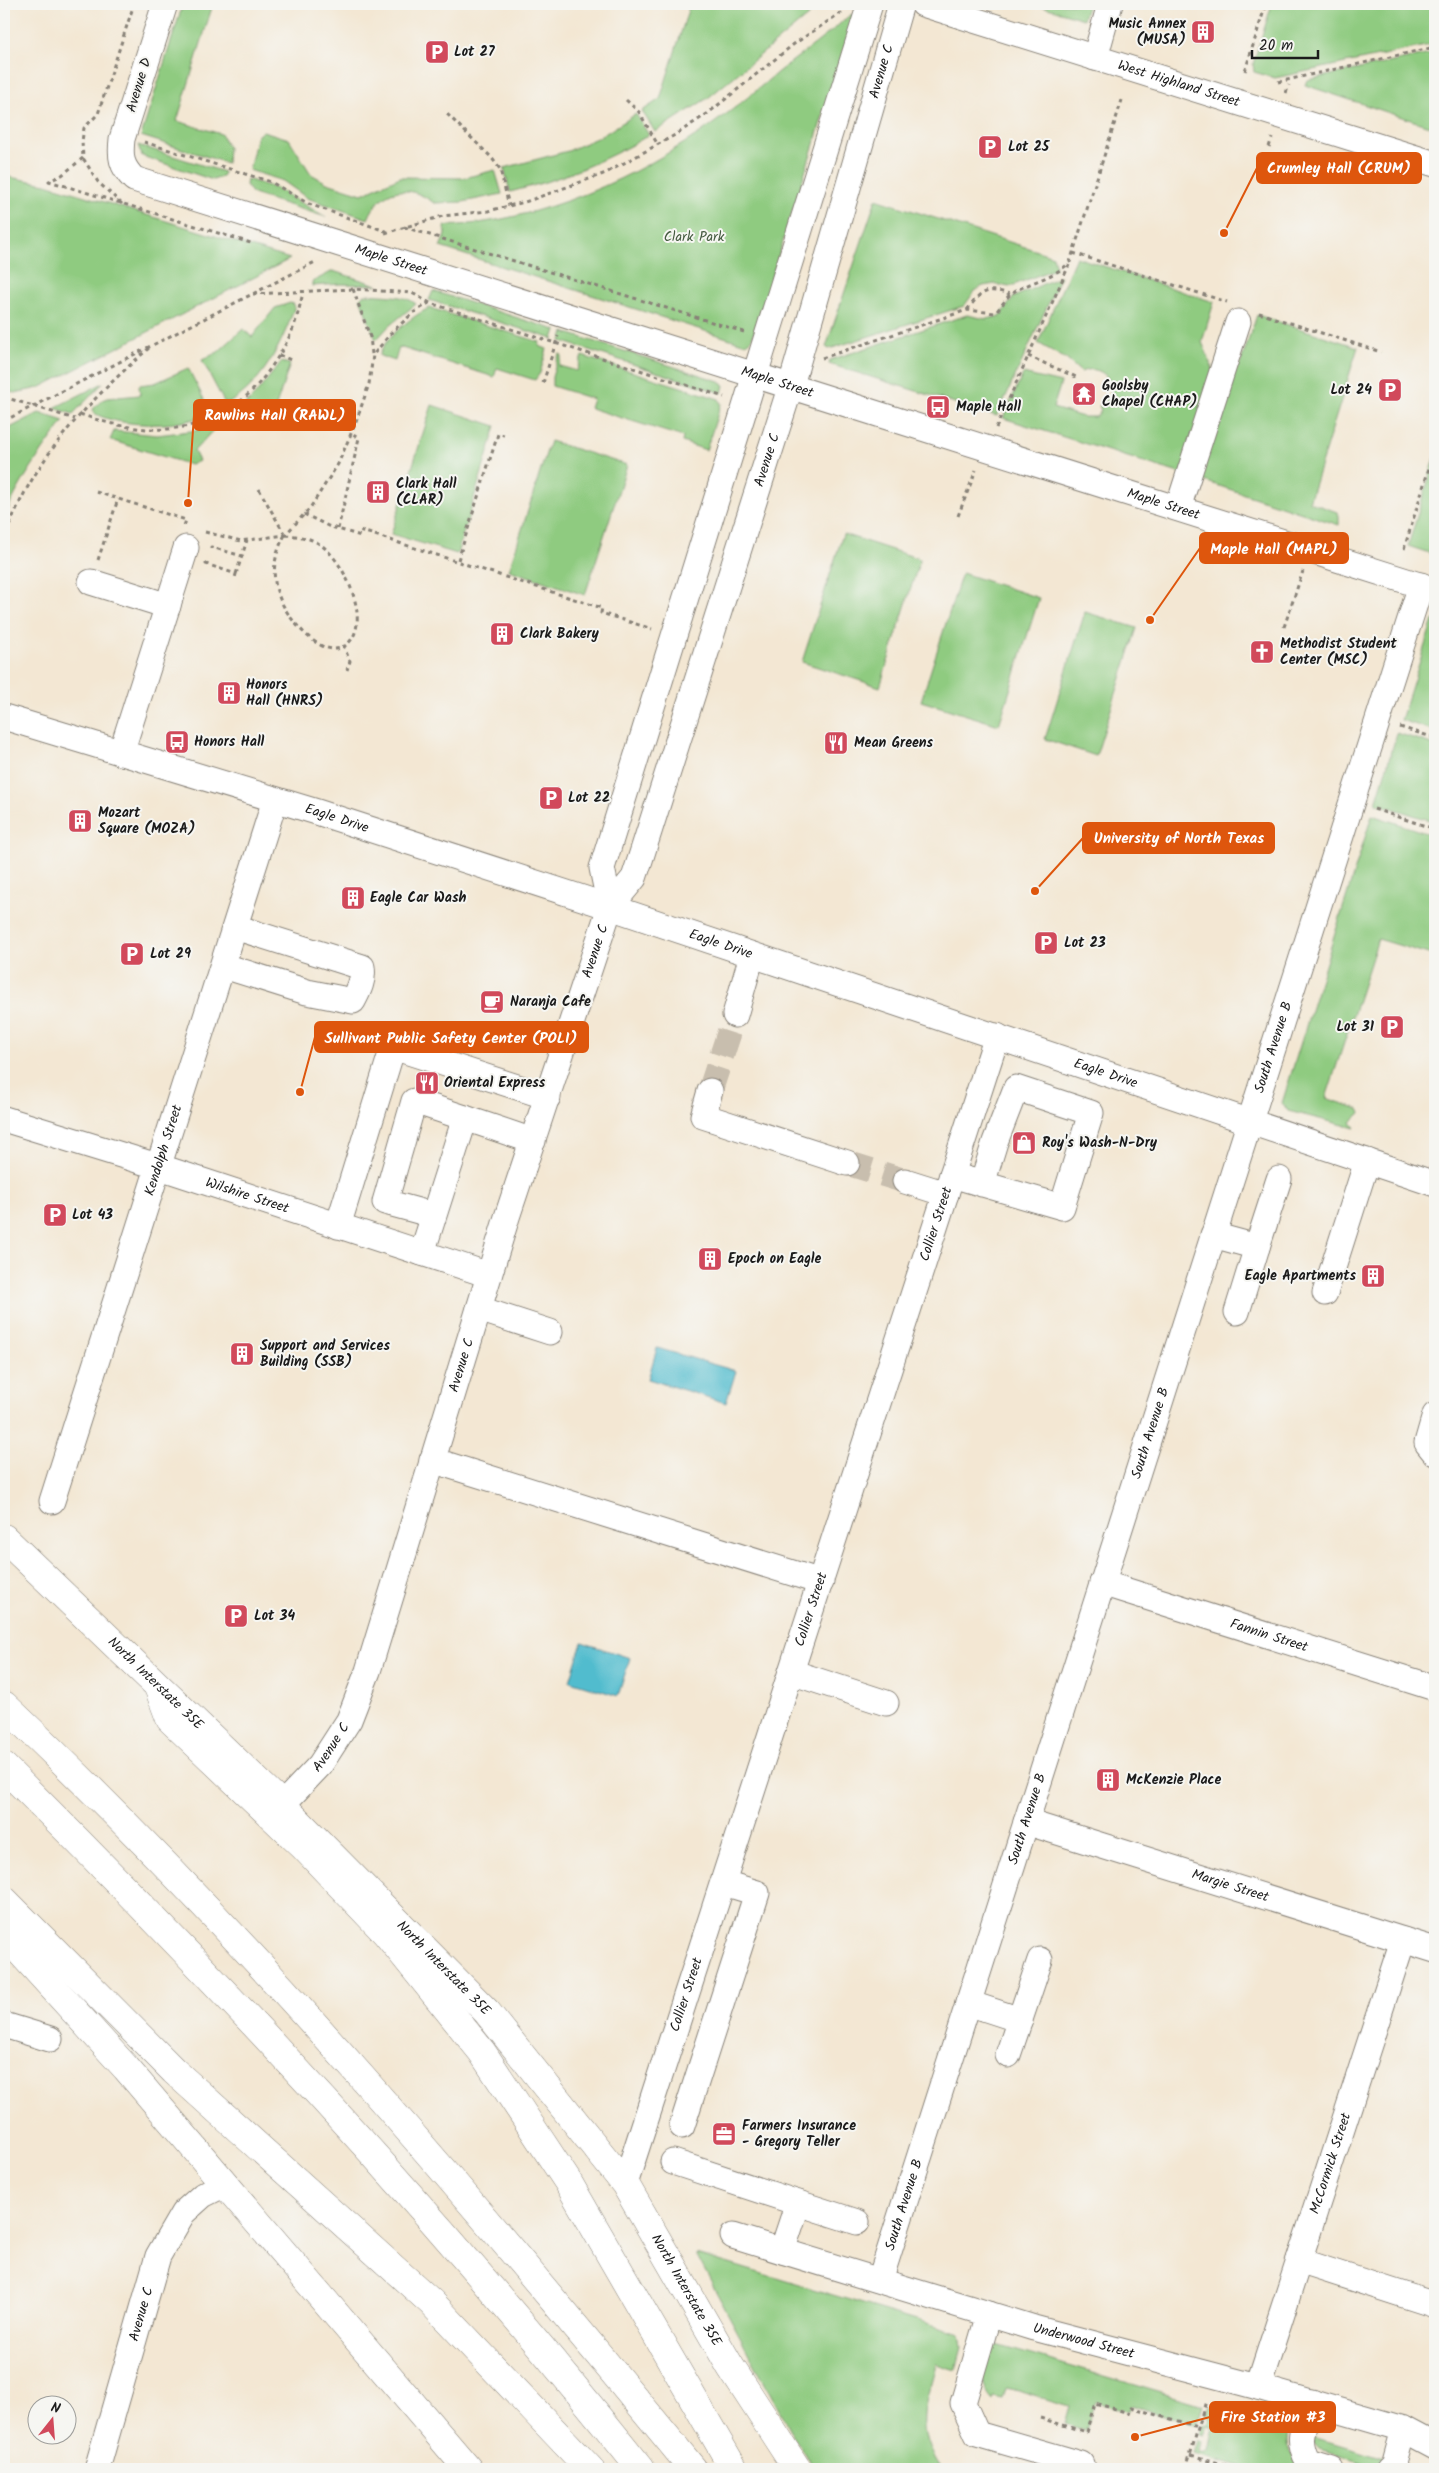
<svg xmlns="http://www.w3.org/2000/svg" width="1439" height="2473" font-family="Kalam,sans-serif">
<rect width="100%" height="100%" fill="#f6f6f2"/>
<filter id="ink" filterUnits="userSpaceOnUse"><feTurbulence type="fractalNoise" baseFrequency=".02" numOctaves="2"/><feDisplacementMap in="SourceGraphic" scale="10" xChannelSelector="R" yChannelSelector="G"/><feConvolveMatrix kernelMatrix="1 2 1 2 8 2 1 2 1" color-interpolation-filters="sRGB"/></filter>
<filter id="wash" filterUnits="userSpaceOnUse"><feTurbulence type="fractalNoise" baseFrequency=".0096" numOctaves="4" result="noise"/><feDisplacementMap in="SourceGraphic" scale="20" xChannelSelector="R" yChannelSelector="G"/><feGaussianBlur stdDeviation="1.12" result="paint"/><feColorMatrix in="noise" values="0 0 0 0 0 0 0 0 0 0 0 0 0 0 0 0 0 1.4 0 .05"/><feComposite in="paint" operator="in"/></filter>
<g filter="url(#wash)">
<rect width="100%" height="100%" fill="#f3e7d3"/>
<!-- green -->
<path fill="#8fcb80" stroke="#56744e" d="M183,4H213L177,121L221,134L228,147L227,163L141,136Z
M690,4H811L820,6L708,98L655,132L642,111L660,99Z
M1035,4H1088L1083,19Z
M1272,4H1434L1435,44L1275,78L1254,72L1253,64Z
M850,15H855L752,339L746,344L440,247L445,235V226C540,222 637,178 714,123C737,107 758,89 779,71C803,53 828,35 850,15Z
M1435,53V128L1305,85L1307,80Z
M636,114L649,135C606,161 559,180 510,192L504,168L568,151L603,135Z
M263,131L289,139L311,174L327,183L362,194L400,177L464,178L495,170L502,194L463,202L434,203C408,183 381,187 368,219L307,198L283,181L249,170L257,136Z
M138,145L224,172L222,177L213,180L142,156Z
M4,176L46,184L290,259L39,388L15,393L4,391Z
M247,179L275,188L326,217L253,194L246,185Z
M876,199L1053,256L1056,268L1009,287L995,284L983,286L975,291L964,306L829,349L826,347Z
M1076,257L1214,302L1202,342L1215,374L1182,474L1003,418L1023,374L1061,383L1053,408L1083,417H1096L1101,410L1099,406L1110,396C1115,377 1098,364 1081,372L1066,359L1038,343Z
M333,271L377,285L341,284L312,286V282Z
M1061,276L997,416L829,364L830,360L967,315L986,319L1000,316L1014,297Z
M433,291L556,330L553,339L429,300Z
M368,294C381,296 406,294 416,304L389,326L376,340L360,298L363,295Z
M290,303L294,304V309C282,344 262,384 229,403L224,402L202,360L218,352L243,329L252,337L275,308Z
M430,308L540,342L539,346L547,349L540,373L535,380L497,368L494,377L399,347L395,361L380,356C379,342 417,312 430,308Z
M1257,315L1358,347L1309,502L1337,512L1339,515V525L1195,478L1227,376L1240,364Z
M564,332L719,381L724,385L722,393L561,341Z
M559,354L562,355L559,366L577,371L582,356L719,399L721,404L706,450L682,442L683,437L590,408L593,399L552,386V377Z
M281,362L290,364L270,424L264,414L243,415L232,419V413L245,405L255,395Z
M188,368L209,409C195,431 111,427 93,412V409L102,400L107,398L140,395L139,385L155,383Z
M103,383L73,414L54,408Z
M432,405L496,426L457,554L391,534Z
M39,413L64,421C41,452 19,482 4,518V431Z
M213,424L217,426L194,451L199,461L191,465L110,440L114,431L157,435L199,430Z
M550,441L627,465L585,595L509,570Z
M1435,458V555L1408,546Z
M843,534L920,559L880,687L802,662Z
M962,573L1039,598L999,725L921,701Z
M1085,612L1137,628L1096,756L1045,739Z
M1433,620L1435,621V731L1401,720Z
M1397,733L1435,745V822L1376,803Z
M1372,815L1435,836V956L1378,939L1326,1098L1359,1109L1361,1113L1351,1122L1355,1128L1288,1111L1282,1103Z
M696,2254L960,2333L962,2347L956,2370L936,2364C925,2407 913,2429 941,2469H816L793,2436Z
M997,2345L1203,2405L1197,2425L1131,2405L1129,2411L1095,2402L1086,2430L1064,2424L1069,2406L1007,2388L1004,2399L994,2397L993,2400C977,2383 981,2360 997,2345Z
M1208,2406L1290,2430C1285,2446 1290,2458 1302,2469H1246L1194,2454L1198,2440L1202,2441L1200,2452L1203,2454L1208,2451L1213,2427L1208,2426L1204,2435L1200,2434L1204,2424L1208,2425L1210,2418L1205,2416Z
M1313,2437L1385,2458L1376,2466L1319,2449L1314,2444Z"/>
<!-- water -->
<path fill="#51bcce" stroke="#366c75" d="M657,1348L736,1371L726,1403L648,1379Z
M582,1642L630,1658L618,1696L570,1681Z"/>
</g>
<g filter="url(#ink)">
<g fill="none" stroke-linecap="round" stroke-linejoin="round">
<!-- minor-tunnel -->
<path stroke="#c8beae" stroke-width="25" stroke-dasharray="25 12" stroke-linecap="butt" d="M710,1091L735,1015
M847,1163L905,1181"/>
<defs>
<g id="minor">
<path id="s1" d="M165,4L122,139C120,157 121,166 134,179L1435,590"/>
<path id="s2" d="M923,4L1435,164"/>
<path d="M1095,58L1110,4"/>
<path d="M1178,508L1238,322"/>
<path d="M91,582L168,606"/>
<path id="s3" d="M4,717L317,812L610,907L1435,1184"/>
<path d="M121,753L186,548"/>
<path d="M610,907L602,868L870,4"/>
<path d="M224,966L307,992L353,1001C359,990 364,980 362,967L235,927"/>
<path d="M735,1015L752,955"/>
<path d="M710,1091L703,1116L847,1163"/>
<path id="s4" d="M4,1119L160,1167L489,1275"/>
<path d="M952,1175L1062,1207L1091,1113L1016,1088L995,1142L982,1184"/>
<path d="M905,1181L946,1194"/>
<path d="M433,1215L385,1202L414,1101L465,1118"/>
<path d="M338,1226L393,1047L548,1097"/>
<path d="M1213,1235L1257,1247L1279,1179"/>
<path d="M422,1253L465,1118L533,1141"/>
<path d="M1325,1293L1367,1161"/>
<path d="M479,1309L550,1332"/>
<path d="M1237,1312L1257,1247"/>
<path d="M1435,1415L1427,1443L1435,1453"/>
<path d="M432,1460L821,1582"/>
<path id="s5" d="M52,1501L275,800"/>
<path id="s6" d="M1102,1583L1435,1688"/>
<path d="M791,1672L886,1703"/>
<path id="s7" d="M282,1805L320,1765L349,1720L368,1671L507,1217L610,907L634,878L640,860L791,385L901,4"/>
<path id="s8" d="M1026,1822L1435,1950"/>
<path d="M968,2003L1020,2020"/>
<path d="M4,2025L50,2039"/>
<path d="M1008,2055L1040,1960"/>
<path d="M682,2126L757,1893L724,1883"/>
<path d="M673,2162L798,2203"/>
<path id="s9" d="M625,2184L997,1036"/>
<path id="s10" d="M733,2236L1034,2328L1258,2387L1403,2429L1435,2446"/>
<path d="M782,2251L798,2203L857,2222"/>
<path d="M1299,2261L1435,2305"/>
<path id="s11" d="M880,2280L1421,585"/>
<path d="M989,2314L963,2403L977,2434L1081,2464"/>
<path id="s12" d="M1258,2387L1403,1940"/>
<path d="M1312,2402C1304,2427 1295,2438 1308,2462L1331,2469"/>
<path id="s13" d="M97,2469L158,2256L183,2213L203,2195L225,2184"/>
<path d="M1389,2469L1393,2466L1403,2429"/>
</g>
<g id="major">
<path id="s14" d="M4,1538L282,1805L487,2012L625,2184L730,2366L797,2469"/>
<path d="M4,1934L126,2068L468,2469"/>
</g>
<path id="highway" d="M158,1687L170,1719L303,1846L385,1932L482,2052L568,2182L734,2469
M4,1705C253,1940 476,2204 693,2469
M4,1767C229,1990 443,2222 641,2469
M4,1900L174,2071L431,2302L590,2469"/>
</defs>
<!-- minor casing -->
<use href="#minor" stroke="#888278" stroke-width="27"/>
<!-- major casing -->
<use href="#major" stroke="#888278" stroke-width="29"/>
<!-- highway casing -->
<use href="#highway" stroke="#888278" stroke-width="29"/>
<!-- path -->
<path stroke="#888278" stroke-width="3" stroke-dasharray="4 4" stroke-linecap="butt" d="M1245,71L1266,4
M1278,82L1435,47
M1286,93L1289,85
M626,100L639,112L658,145
M447,114L491,157L500,169L509,206
M144,142L271,182L309,204L388,232
M1269,147L1272,138
M83,158L62,175L49,181L254,244
M122,204L98,182L83,158L82,141L84,128L98,114L134,4
M404,227L744,332
M385,233L443,216L488,211L525,202L606,173L675,135L707,114L794,44L842,12
M1073,253L1227,302
M353,289L370,337L372,354
M253,294L353,289L412,293L430,303L724,397
M967,310C982,291 986,287 1010,294
M1259,313L1381,352
M279,355L291,360
M1028,356L1076,377
M822,358L967,310L995,313C1001,308 1007,296 1012,293C1031,281 1054,278 1070,262L1122,100
M543,383L558,336
M4,397L75,419
M80,414C156,442 228,435 274,363C282,351 289,339 294,326C298,315 300,304 303,293
M4,421L317,261
M996,428L1069,265
M259,489L285,535
M96,492L186,520L184,526
M304,514L328,526L361,536L362,531L602,608L601,613L652,629
M958,516L976,470
M338,529L359,438L352,433
M205,532L241,541L285,535L310,508L338,464L356,422L369,384L373,355L392,332L413,313L429,303
M285,535C297,536 308,537 318,543C342,557 370,615 351,640C330,668 293,624 284,607C270,583 272,558 285,535Z
M4,540C32,459 86,404 149,348
M211,549V547L242,556L247,540
M1404,549L1435,449
M98,560L118,499
M458,560L498,434L504,435
M207,563L206,564L236,574L235,578
M236,574L242,556
M1284,627L1303,571
M343,645L350,661L347,670
M1400,727L1435,738
M1374,809L1435,829
M1040,2418L1086,2432L1095,2403L1129,2413L1131,2407L1198,2427
M1191,2455L1240,2469
M1186,2469L1206,2401"/>
<!-- minor -->
<use href="#minor" stroke="#fff" stroke-width="25"/>
<!-- major -->
<use href="#major" stroke="#fff" stroke-width="28"/>
<!-- highway -->
<use href="#highway" stroke="#fff" stroke-width="28"/>
</g>
</g>
<!-- icons -->
<defs>
<symbol id="building-square" viewBox="-11 -11 22 22"><rect x="-9" y="-9" width="18" height="18" rx="4" fill="#d1495b" stroke="#f6f6f2"/><path d="M-4-6H4V6H1V3H-1V6H-4ZM-2.5-4.3h1.7v1.8h-1.7ZM.8-4.3h1.7v1.8H.8ZM-2.5-1h1.7V.8h-1.7ZM.8-1h1.7V.8H.8Z" fill="#fff"/></symbol>
<symbol id="parking-square" viewBox="-11 -11 22 22"><rect x="-9" y="-9" width="18" height="18" rx="4" fill="#d1495b" stroke="#f6f6f2"/><path d="M-3.5-5.5H1a3.5 3.5 0 0 1 0 7H-1V5.5H-3.5ZM-1-3.4V-.6H.8a1.4 1.4 0 0 0 0-2.8Z" fill="#fff"/></symbol>
<symbol id="temple-square" viewBox="-11 -11 22 22"><rect x="-9" y="-9" width="18" height="18" rx="4" fill="#d1495b" stroke="#f6f6f2"/><path d="M0-6L5-2H3V0L6.5 2.5H4V6H1.5V3h-3V6H-4V2.5H-6.5L-3 0V-2H-5Z" fill="#fff"/></symbol>
<symbol id="bus-square" viewBox="-11 -11 22 22"><rect x="-9" y="-9" width="18" height="18" rx="4" fill="#d1495b" stroke="#f6f6f2"/><path d="M-5-6H5V4H4V6H2V4H-2V6H-4V4H-5ZM-3.5-4V0h7V-4ZM-3.5 1.2v1.5H-2V1.2ZM2 1.2v1.5H3.5V1.2Z" fill="#fff"/></symbol>
<symbol id="church-square" viewBox="-11 -11 22 22"><rect x="-9" y="-9" width="18" height="18" rx="4" fill="#d1495b" stroke="#f6f6f2"/><path d="M-1.2-6h2.4v3.5h3.3v2.4h-3.3V6h-2.4V-.1h-3.3v-2.4h3.3Z" fill="#fff"/></symbol>
<symbol id="restaurant-square" viewBox="-11 -11 22 22"><rect x="-9" y="-9" width="18" height="18" rx="4" fill="#d1495b" stroke="#f6f6f2"/><path d="M-5-6h1v4h1v-4h1v4h1v-4h1v5L-1.5 .5V6h-2V.5L-5-1ZM5-6V6H3V1.5H1.5Q1.5-4 5-6Z" fill="#fff"/></symbol>
<symbol id="cafe-square" viewBox="-11 -11 22 22"><rect x="-9" y="-9" width="18" height="18" rx="4" fill="#d1495b" stroke="#f6f6f2"/><path d="M-5.5-4.5H6V0H3Q3 3.5 0 3.5H-2.5Q-5.5 3.5-5.5 0ZM3-3.2v2h1.7v-2ZM-6 4.5H4V6H-6Z" fill="#fff"/></symbol>
<symbol id="shop-square" viewBox="-11 -11 22 22"><rect x="-9" y="-9" width="18" height="18" rx="4" fill="#d1495b" stroke="#f6f6f2"/><path d="M-5-2.5h2.3a2.7 3.5 0 0 1 5.4 0H5L5.5 6h-11ZM-1.5-2.5h3a1.5 2.3 0 0 0-3 0Z" fill="#fff"/></symbol>
<symbol id="office-square" viewBox="-11 -11 22 22"><rect x="-9" y="-9" width="18" height="18" rx="4" fill="#d1495b" stroke="#f6f6f2"/><path d="M-6-3h4V-5.5h4V-3h4V5H-6ZM-1-4.5V-3h2v-1.5ZM-6 0V1H6V0Z" fill="#fff"/></symbol>
</defs>
<g fill-rule="evenodd">
<use href="#building-square" x="1189" y="18" width="28" height="28"/>
<use href="#parking-square" x="423" y="38" width="28" height="28"/>
<use href="#parking-square" x="976" y="133" width="28" height="28"/>
<use href="#parking-square" x="1376" y="376" width="28" height="28"/>
<use href="#temple-square" x="1070" y="380" width="28" height="28"/>
<use href="#bus-square" x="924" y="393" width="28" height="28"/>
<use href="#building-square" x="364" y="478" width="28" height="28"/>
<use href="#building-square" x="488" y="620" width="28" height="28"/>
<use href="#church-square" x="1248" y="638" width="28" height="28"/>
<use href="#building-square" x="215" y="679" width="28" height="28"/>
<use href="#bus-square" x="163" y="728" width="28" height="28"/>
<use href="#restaurant-square" x="822" y="729" width="28" height="28"/>
<use href="#parking-square" x="537" y="784" width="28" height="28"/>
<use href="#building-square" x="66" y="807" width="28" height="28"/>
<use href="#building-square" x="339" y="884" width="28" height="28"/>
<use href="#parking-square" x="1032" y="929" width="28" height="28"/>
<use href="#parking-square" x="118" y="940" width="28" height="28"/>
<use href="#cafe-square" x="478" y="988" width="28" height="28"/>
<use href="#parking-square" x="1378" y="1013" width="28" height="28"/>
<use href="#restaurant-square" x="413" y="1069" width="28" height="28"/>
<use href="#shop-square" x="1010" y="1129" width="28" height="28"/>
<use href="#parking-square" x="41" y="1201" width="28" height="28"/>
<use href="#building-square" x="696" y="1245" width="28" height="28"/>
<use href="#building-square" x="1359" y="1262" width="28" height="28"/>
<use href="#building-square" x="228" y="1340" width="28" height="28"/>
<use href="#parking-square" x="222" y="1602" width="28" height="28"/>
<use href="#building-square" x="1094" y="1766" width="28" height="28"/>
<use href="#office-square" x="710" y="2120" width="28" height="28"/>
</g>
<g text-anchor="middle" dominant-baseline="central" stroke-width="4" stroke-linejoin="round" paint-order="stroke">
<!-- poi labels -->
<g font-size="14" font-weight="bold" fill="#1c1c1c" stroke="#f6f6f2" text-anchor="start">
<text x="1186" y="24" text-anchor="end">Music Annex<tspan x="1186" dy="16">(MUSA)</tspan></text>
<text x="454" y="52">Lot 27</text>
<text x="1008" y="147">Lot 25</text>
<text x="1102" y="386">Goolsby<tspan x="1102" dy="16">Chapel (CHAP)</tspan></text>
<text x="1372" y="390" text-anchor="end">Lot 24</text>
<text x="956" y="407">Maple Hall</text>
<text x="396" y="484">Clark Hall<tspan x="396" dy="16">(CLAR)</tspan></text>
<text x="520" y="634">Clark Bakery</text>
<text x="1280" y="644">Methodist Student<tspan x="1280" dy="16">Center (MSC)</tspan></text>
<text x="246" y="685">Honors<tspan x="246" dy="16">Hall (HNRS)</tspan></text>
<text x="194" y="742">Honors Hall</text>
<text x="854" y="743">Mean Greens</text>
<text x="568" y="798">Lot 22</text>
<text x="98" y="813">Mozart<tspan x="98" dy="16">Square (MOZA)</tspan></text>
<text x="370" y="898">Eagle Car Wash</text>
<text x="1064" y="943">Lot 23</text>
<text x="150" y="954">Lot 29</text>
<text x="510" y="1002">Naranja Cafe</text>
<text x="1374" y="1027" text-anchor="end">Lot 31</text>
<text x="444" y="1083">Oriental Express</text>
<text x="1042" y="1143">Roy's Wash-N-Dry</text>
<text x="72" y="1215">Lot 43</text>
<text x="728" y="1259">Epoch on Eagle</text>
<text x="1356" y="1276" text-anchor="end">Eagle Apartments</text>
<text x="260" y="1346">Support and Services<tspan x="260" dy="16">Building (SSB)</tspan></text>
<text x="254" y="1616">Lot 34</text>
<text x="1126" y="1780">McKenzie Place</text>
<text x="742" y="2126">Farmers Insurance<tspan x="742" dy="16">- Gregory Teller</tspan></text>
</g>
<!-- street labels -->
<g font-size="14" fill="#1c1c1c" stroke="#f6f6f2">
<text stroke="none"><textPath href="#s7" startOffset="1844">Avenue C</textPath></text>
<text stroke="none"><textPath href="#s2" startOffset="268">West Highland Street</textPath></text>
<text transform="translate(139 85) rotate(-73)">Avenue D</text>
<text stroke="none"><textPath href="#s1" startOffset="455">Maple Street</textPath></text>
<text stroke="none"><textPath href="#s1" startOffset="860">Maple Street</textPath></text>
<text stroke="none"><textPath href="#s7" startOffset="1439">Avenue C</textPath></text>
<text stroke="none"><textPath href="#s1" startOffset="1265">Maple Street</textPath></text>
<text stroke="none"><textPath href="#s3" startOffset="348">Eagle Drive</textPath></text>
<text stroke="none"><textPath href="#s3" startOffset="752">Eagle Drive</textPath></text>
<text stroke="none"><textPath href="#s7" startOffset="916">Avenue C</textPath></text>
<text stroke="none"><textPath href="#s11" startOffset="1294">South Avenue B</textPath></text>
<text stroke="none"><textPath href="#s3" startOffset="1158">Eagle Drive</textPath></text>
<text stroke="none"><textPath href="#s5" startOffset="368">Kendolph Street</textPath></text>
<text stroke="none"><textPath href="#s4" startOffset="255">Wilshire Street</textPath></text>
<text stroke="none"><textPath href="#s9" startOffset="1009">Collier Street</textPath></text>
<text stroke="none"><textPath href="#s7" startOffset="481">Avenue C</textPath></text>
<text stroke="none"><textPath href="#s11" startOffset="889">South Avenue B</textPath></text>
<text stroke="none"><textPath href="#s9" startOffset="604">Collier Street</textPath></text>
<text stroke="none"><textPath href="#s6" startOffset="175">Fannin Street</textPath></text>
<text stroke="none"><textPath href="#s14" startOffset="210">North Interstate 35E</textPath></text>
<text stroke="none"><textPath href="#s7" startOffset="76">Avenue C</textPath></text>
<text stroke="none"><textPath href="#s11" startOffset="484">South Avenue B</textPath></text>
<text stroke="none"><textPath href="#s8" startOffset="214">Margie Street</textPath></text>
<text stroke="none"><textPath href="#s14" startOffset="615">North Interstate 35E</textPath></text>
<text stroke="none"><textPath href="#s9" startOffset="199">Collier Street</textPath></text>
<text stroke="none"><textPath href="#s12" startOffset="235">McCormick Street</textPath></text>
<text stroke="none"><textPath href="#s11" startOffset="79">South Avenue B</textPath></text>
<text stroke="none"><textPath href="#s14" startOffset="1020">North Interstate 35E</textPath></text>
<text stroke="none"><textPath href="#s13" startOffset="161">Avenue C</textPath></text>
<text stroke="none"><textPath href="#s10" startOffset="366">Underwood Street</textPath></text>
</g>
<!-- park labels -->
<g font-size="14" fill="#44593f" stroke="#f6f6f2">
<text x="694" y="237">Clark Park</text>
</g>
</g>
<!-- callouts -->
<path fill="none" stroke="#de560d" stroke-width="2" d="M1224 233L1257 168M188 503L194 415M1150 620L1200 548M1035 891L1083 838M300 1092L315 1037M1135 2437L1210 2417"/>
<g fill="#de560d" stroke="#f6f6f2" stroke-width="2">
<circle cx="1224" cy="233" r="5"/>
<circle cx="188" cy="503" r="5"/>
<circle cx="1150" cy="620" r="5"/>
<circle cx="1035" cy="891" r="5"/>
<circle cx="300" cy="1092" r="5"/>
<circle cx="1135" cy="2437" r="5"/>
</g>
<g fill="#de560d" stroke="#de560d" stroke-width="2">
<rect x="1257" y="153" width="164" height="30" rx="5"/>
<rect x="194" y="400" width="161" height="30" rx="5"/>
<rect x="1200" y="533" width="148" height="30" rx="5"/>
<rect x="1083" y="823" width="191" height="30" rx="5"/>
<rect x="315" y="1022" width="273" height="30" rx="5"/>
<rect x="1210" y="2402" width="125" height="30" rx="5"/>
</g>
<g font-size="15" text-anchor="middle" font-weight="bold" fill="#fff">
<text x="1339" y="173">Crumley Hall (CRUM)</text>
<text x="275" y="420">Rawlins Hall (RAWL)</text>
<text x="1274" y="554">Maple Hall (MAPL)</text>
<text x="1179" y="843">University of North Texas</text>
<text x="451" y="1043">Sullivant Public Safety Center (POLI)</text>
<text x="1273" y="2422">Fire Station #3</text>
</g>
<!-- margin -->
<rect width="1439" height="2473" fill="none" stroke="#f6f6f2" stroke-width="20"/>
<!-- north arrow -->
<g transform="translate(52 2420) rotate(17)"><circle r="24" fill="#f6f6f2" stroke="#9f9f9c"/>
<path d="M0-4L9 19L0 12L-9 19Z" fill="#d1495b"/>
<text y="-8" font-size="14" font-weight="bold" text-anchor="middle" fill="#1c1c1c">N</text>
</g>
<!-- scale -->
<path d="M1252 50v8h66v-8" fill="none" stroke="#1c1c1c" stroke-width="2.5"/>
<text x="1259" y="50" font-size="15" fill="#1c1c1c" stroke="#f6f6f2" stroke-width="4" paint-order="stroke">20 m</text>
</svg>
